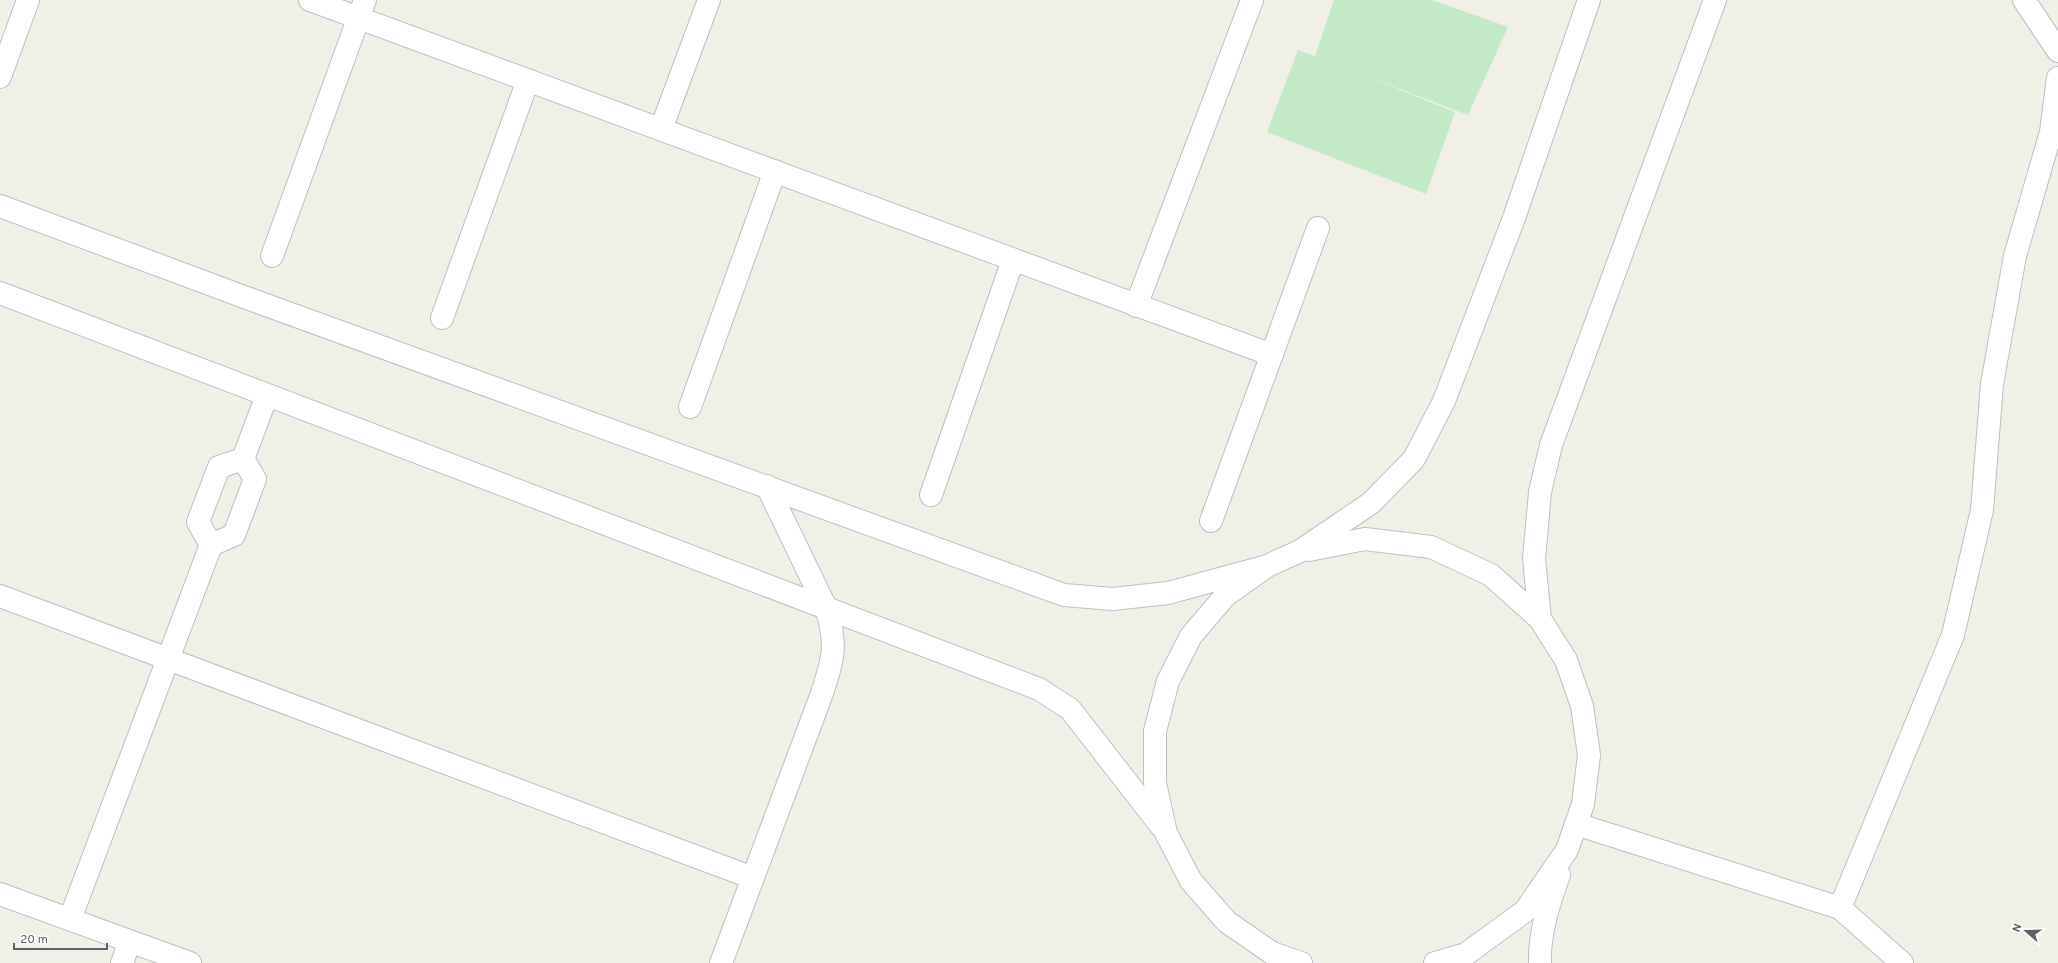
<svg xmlns="http://www.w3.org/2000/svg" width="2058" height="963" font-family="Overpass,sans-serif">
<rect width="100%" height="100%" fill="#f1f0e7"/>
<!-- pitch -->
<path fill="#c2eac6" d="M1334,0H1432L1508,27L1468,115L1363,75L1455,112L1426,194L1267,132L1298,50L1315,56Z"/>
<g fill="none" stroke-linecap="round" stroke-linejoin="round">
<defs>
<path id="street" d="M310,0L1272,355
M2024,0L2058,51
M0,77L28,0
M661,129L709,0
M272,256L365,0
M0,293L826,608C838,646 833,660 821,696L721,963
M1136,306L1252,0
M442,318L528,80
M690,407L775,171
M931,495L1013,260
M1211,521L1318,228
M211,545L198,522L219,467L243,459
M0,596L753,878
M1576,824L1840,908L1902,963
M0,894L190,963
M1840,908L1953,635L1982,510L1992,384L2015,256L2051,132L2058,78
M70,919L211,545L234,535L255,479L243,459L267,395
M122,963L130,941"/>
<path id="secondary" d="M0,206L255,301L1064,595L1113,599L1168,593L1267,566
M767,486L826,608L1039,689L1070,709L1161,826
M1309,550L1365,539L1431,547L1491,575L1540,619L1566,660L1582,706L1589,755L1583,804L1567,850L1525,911L1466,954L1435,963
M1540,619L1534,559L1540,492L1551,445L1715,0
M1301,963L1272,953L1227,922L1191,881L1166,833L1155,783V731L1168,681L1191,636L1225,596L1267,566L1300,551L1371,503L1414,459L1444,401L1514,218L1589,0
M1540,963C1539,933 1549,903 1559,875"/>
</defs>
<!-- street casing -->
<use href="#street" stroke="#bbbec3" stroke-width="24"/>
<!-- secondary casing -->
<use href="#secondary" stroke="#bcbfc5" stroke-width="24"/>
<!-- street -->
<use href="#street" stroke="#fff" stroke-width="22"/>
<!-- secondary -->
<use href="#secondary" stroke="#fff" stroke-width="22"/>
</g>
<!-- north arrow -->
<g transform="translate(2026 931) rotate(290)" stroke="#ffffff" stroke-width="3" paint-order="stroke">
<path d="M0-3L7 15L0 10L-7 15Z" fill="#5e6268"/>
<text y="-6" font-size="11" font-weight="bold" text-anchor="middle" fill="#5e6268">N</text>
</g>
<!-- scale -->
<path d="M14 943v6h93v-6" fill="none" stroke="#5e6268" stroke-width="2"/>
<text x="20" y="943" font-size="12" fill="#5e6268" stroke="#ffffff" stroke-width="3" paint-order="stroke">20 m</text>
</svg>
